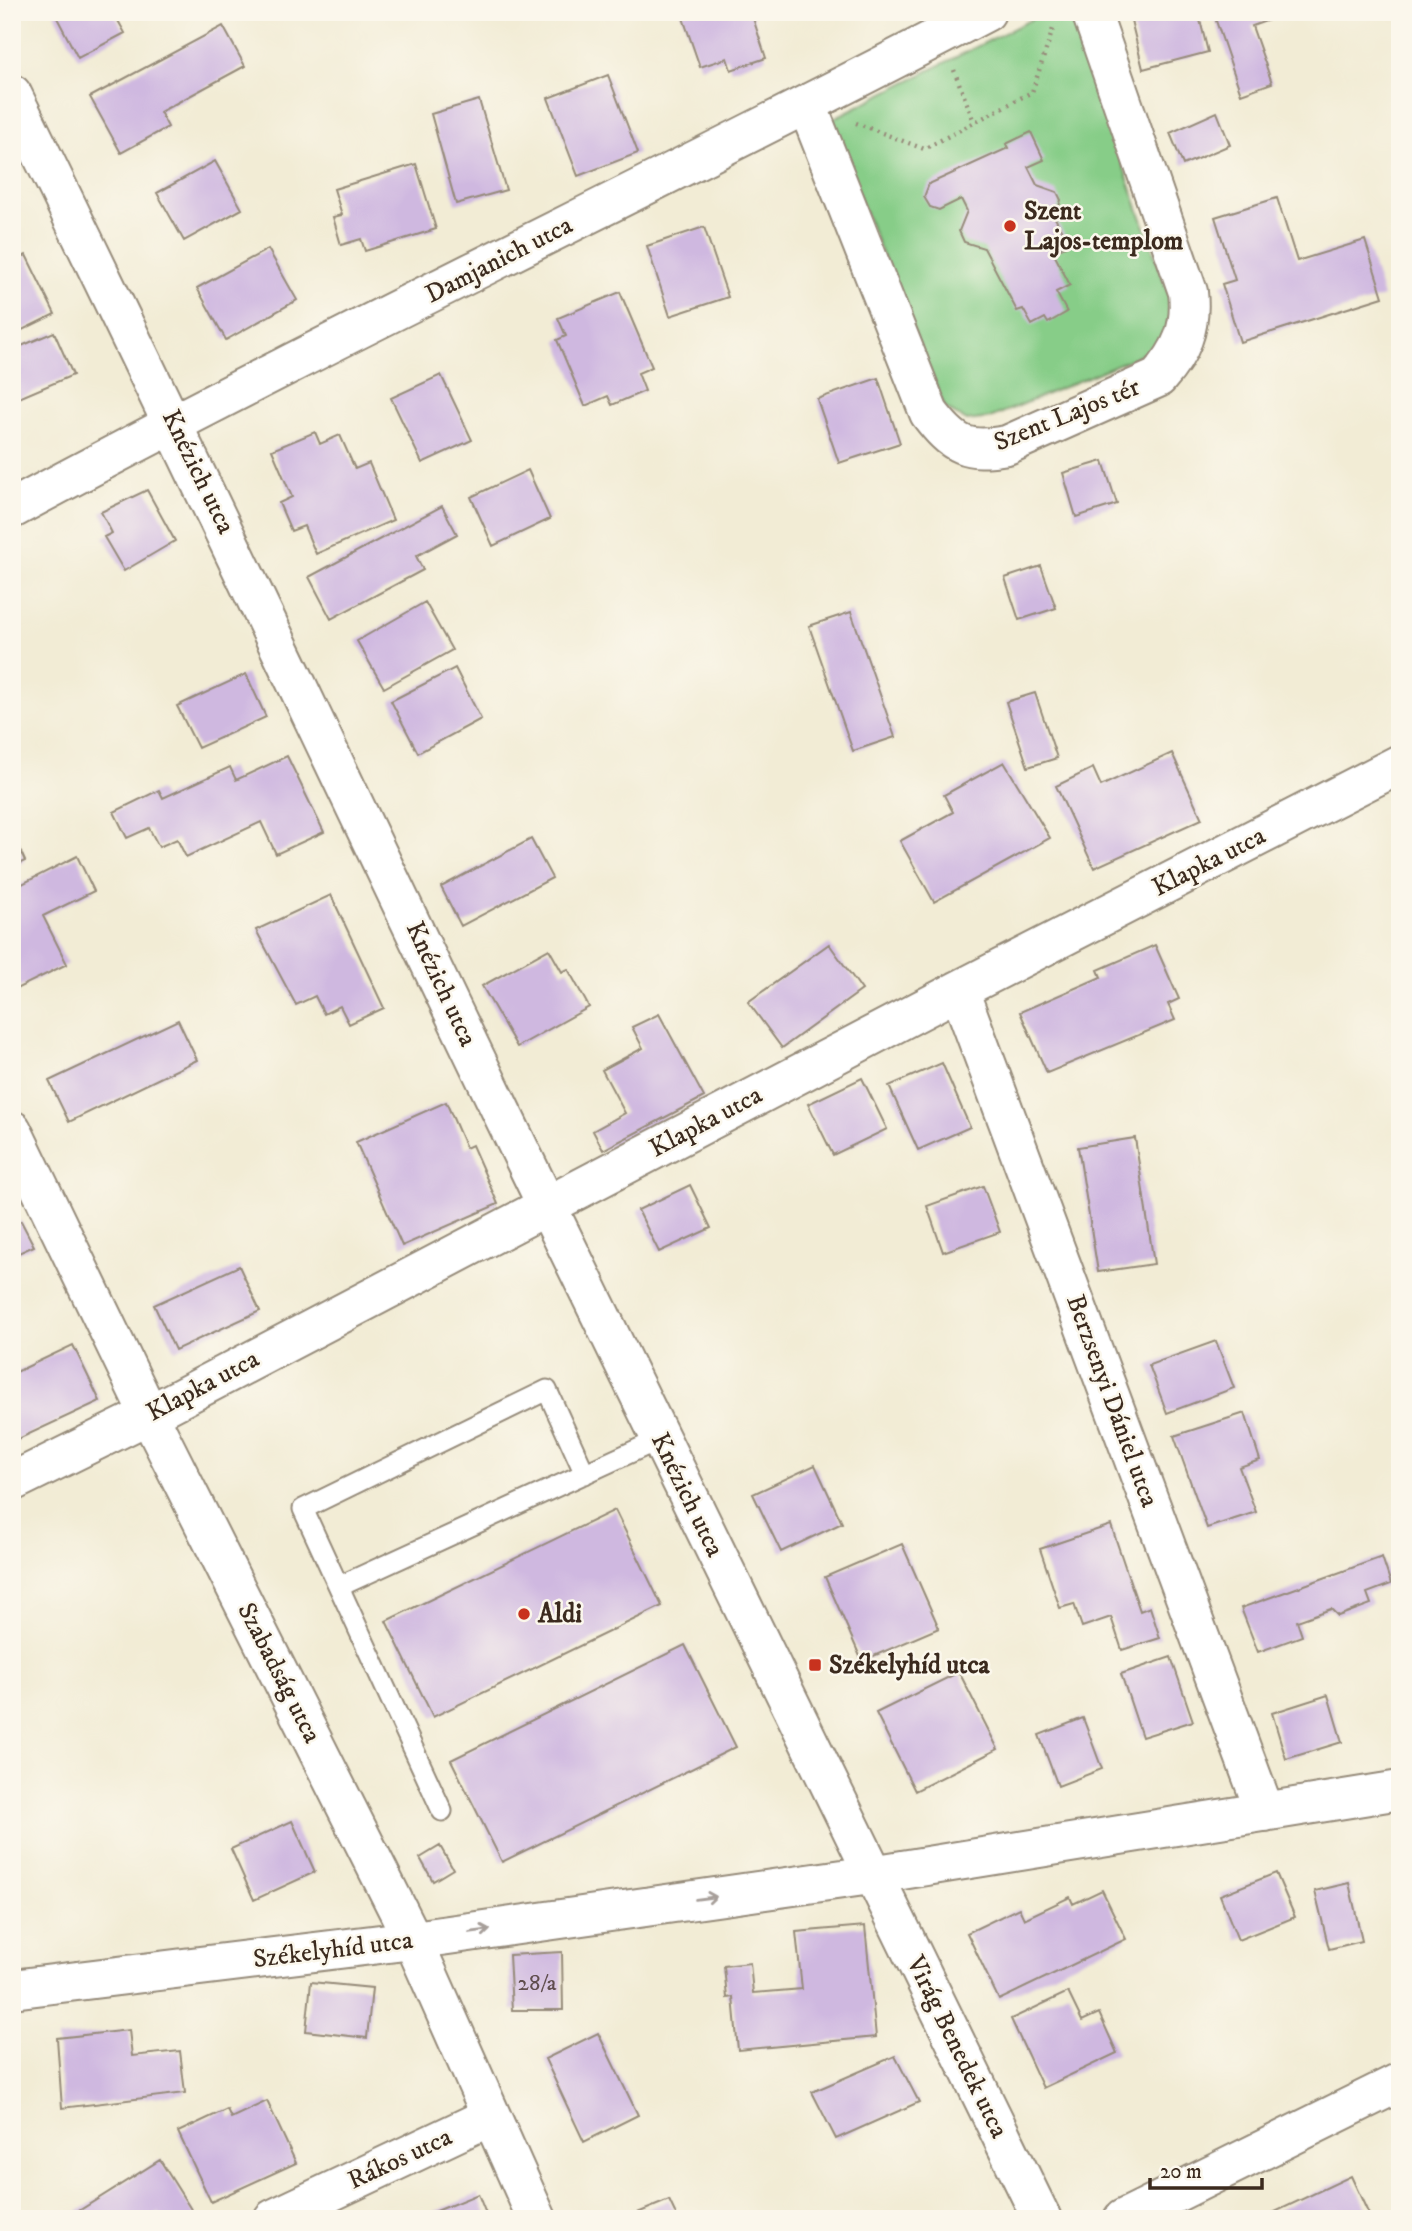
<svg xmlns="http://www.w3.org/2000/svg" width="1412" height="2231" font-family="'IM FELL DW Pica',serif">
<rect width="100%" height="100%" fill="#fbf7ec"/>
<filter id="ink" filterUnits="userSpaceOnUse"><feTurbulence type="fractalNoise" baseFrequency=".0143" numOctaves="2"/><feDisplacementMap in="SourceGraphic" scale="14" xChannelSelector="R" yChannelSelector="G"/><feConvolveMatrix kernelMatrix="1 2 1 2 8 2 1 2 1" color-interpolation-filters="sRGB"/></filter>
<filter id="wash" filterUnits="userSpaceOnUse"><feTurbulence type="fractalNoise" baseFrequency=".00686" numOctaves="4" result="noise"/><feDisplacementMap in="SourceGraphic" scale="28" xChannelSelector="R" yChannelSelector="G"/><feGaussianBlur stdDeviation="1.57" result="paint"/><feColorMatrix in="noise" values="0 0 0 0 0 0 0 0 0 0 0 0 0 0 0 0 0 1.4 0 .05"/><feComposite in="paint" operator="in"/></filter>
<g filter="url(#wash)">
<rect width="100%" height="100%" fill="#f2ecd5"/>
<!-- green -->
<path fill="#87cd88" stroke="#617c53" stroke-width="2" d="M1046,12H1069L1174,310L1167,330L1152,350L990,418L967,421L945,408L828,121Z"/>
<g id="blocks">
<!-- building -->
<path fill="#cfb8e0" d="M54,12H124L116,17L125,33L78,58Z
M681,12H751L766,58L731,70L727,58L700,67Z
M1129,12H1198L1208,52L1143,69Z
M1213,12H1279L1280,16L1252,26L1272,83L1241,94Z
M223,26L245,66L160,112L168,127L121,153L90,97Z
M608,75L638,153L578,176L548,98Z
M479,100L506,190L456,204L431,114Z
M1217,112L1230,145L1183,165L1170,133Z
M1031,132L1044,160L1028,167L1037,185L1057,192L1061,200L1055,218L1069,244L1053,252L1070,285L1056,292L1067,312L1048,323L1045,318L1032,325L1023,309L1017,311L984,248L964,242L959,231L967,211L961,199L939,210L930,207L924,197L929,184L1008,148L1006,144Z
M215,161L242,209L184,241L157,193Z
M416,164L436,229L365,251L361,239L341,245L333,217L342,215L334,189Z
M1277,198L1297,261L1365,240L1383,297L1240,342L1222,284L1235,280L1215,217Z
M704,227L728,297L670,316L647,246Z
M268,249L297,300L226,340L197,288Z
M26,255L55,314L12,335V262Z
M620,292L652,367L638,373L645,391L612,405L608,396L585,406L557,340L566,336L558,318Z
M54,332L73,375L12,401V350Z
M441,375L472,440L422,463L391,398Z
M878,378L900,443L839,463L817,399Z
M315,432L320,444L340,435L355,469L369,463L393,520L316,554L304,526L291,531L279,503L292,497L272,450Z
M1103,461L1117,504L1076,517L1063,473Z
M528,470L550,519L493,546L471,497Z
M147,490L175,541L124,571L104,537L112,533L101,512Z
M442,506L457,534L416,556L423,570L331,619L309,577Z
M1041,566L1056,608L1019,620L1005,578Z
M425,602L452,650L384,688L357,641Z
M851,612L895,737L853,751L809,626Z
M455,668L481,719L418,753L391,701Z
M246,674L266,717L198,748L177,706Z
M1035,693L1057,758L1028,767L1006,702Z
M1172,753L1202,819L1094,868L1056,786L1093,768L1101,786Z
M287,756L324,832L276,854L261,822L186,857L177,839L159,847L149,828L127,838L114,812L159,790L163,798L230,767L236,780Z
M1004,762L1050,838L934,902L900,841L953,812L944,795Z
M12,832L25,861L12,867Z
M531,839L552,878L461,926L441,887Z
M77,856L94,891L43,916L67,964L12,991V889Z
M331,895L384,1008L349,1024L340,1006L324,1014L315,996L296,1005L256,930Z
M829,944L862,990L782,1048L748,1002Z
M1155,945L1179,999L1168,1004L1175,1020L1047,1073L1020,1012L1101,977L1098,970Z
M549,949L562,972L568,969L589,1007L517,1047L482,986Z
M659,1014L704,1097L603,1150L593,1131L625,1113L602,1070L643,1048L632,1027Z
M178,1020L197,1060L69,1122L49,1081Z
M942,1063L970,1127L918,1150L889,1086Z
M862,1078L887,1129L833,1155L808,1104Z
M446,1102L466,1148L472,1145L498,1204L402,1246L356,1142Z
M1135,1138L1154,1264L1098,1272L1078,1147Z
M690,1185L711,1228L659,1252L638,1210Z
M983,1186L1000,1232L943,1252L927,1206Z
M21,1221L34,1246L12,1256V1225Z
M239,1266L260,1311L175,1350L154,1305Z
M1216,1341L1234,1388L1167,1413L1149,1365Z
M73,1345L100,1401L12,1442V1374Z
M1245,1413L1260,1460L1239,1467L1256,1512L1207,1528L1174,1436Z
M815,1465L842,1523L781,1552L753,1494Z
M615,1510L662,1606L433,1717L386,1621Z
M1111,1525L1140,1611L1150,1607L1160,1638L1122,1650L1111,1617L1082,1627L1074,1604L1060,1608L1040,1549Z
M902,1544L939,1628L862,1661L825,1577Z
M1382,1557L1391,1584L1367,1593L1371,1604L1338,1616L1331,1609L1297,1621L1302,1636L1258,1652L1241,1608Z
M685,1645L736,1747L502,1862L451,1760Z
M1171,1657L1193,1721L1142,1737L1121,1674Z
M959,1672L998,1749L915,1791L876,1713Z
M1328,1695L1342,1742L1286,1759L1272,1713Z
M1083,1718L1102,1769L1058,1786L1039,1735Z
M292,1821L315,1872L254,1900L231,1849Z
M440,1846L453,1869L433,1881L420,1858Z
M1276,1873L1295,1917L1238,1940L1220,1895Z
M1349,1883L1362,1941L1329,1949L1315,1891Z
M1102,1890L1126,1939L999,2000L967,1933L1019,1908L1024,1919L1070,1897L1073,1904Z
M865,1926L876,2037L738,2050L733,1997L727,1998L724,1966L750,1963L753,1993L802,1989L796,1932Z
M562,1952L563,2010H512L509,1955Z
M311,1982L372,1988L367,2038L306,2031Z
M1068,1992L1082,2021L1099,2013L1117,2053L1043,2088L1011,2019Z
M129,2030L132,2056L180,2051L185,2093L62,2108L57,2038Z
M598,2033L638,2115L584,2142L545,2059Z
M895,2056L919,2102L836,2139L812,2092Z
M267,2101L296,2163L211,2202L178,2132L227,2109L231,2118Z
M160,2160L197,2219H163L159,2213L150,2219H66Z
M1351,2176L1371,2219H1260Z
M478,2194L488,2219H417Z
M669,2200L678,2219H623Z"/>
</g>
</g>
<g filter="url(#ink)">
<use href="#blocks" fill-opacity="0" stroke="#968b7a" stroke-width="2"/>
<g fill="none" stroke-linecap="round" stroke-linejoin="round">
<defs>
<path id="service" d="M340,1586L660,1439
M442,1811L303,1509L547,1390L585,1474"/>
<path id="minor" d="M807,105L929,413C954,446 966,452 1007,445L1158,378C1181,352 1192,328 1188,292L1091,12
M12,509C333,336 663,181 986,12
M959,990L1265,1812
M12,1130L159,1435L413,1940L537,2219
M12,1482L150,1414L959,990L1400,764
M12,1989L413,1940L871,1875L1400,1790
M273,2219L489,2117
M1123,2219L1400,2082"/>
<path id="tertiary" d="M12,94C194,463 367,836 547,1206C711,1544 875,1882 1042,2219"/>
</defs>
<!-- service casing -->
<use href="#service" stroke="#968b7a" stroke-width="23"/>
<!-- minor casing -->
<use href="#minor" stroke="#968b7a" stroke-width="42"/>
<!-- tertiary casing -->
<use href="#tertiary" stroke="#968b7a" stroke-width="42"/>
<!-- path -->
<path stroke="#968b7a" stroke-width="4.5" stroke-dasharray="2 5" stroke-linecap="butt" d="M954,70L974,122
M856,123L924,149L1032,92L1054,26"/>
<!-- service -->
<use href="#service" stroke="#fff" stroke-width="19"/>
<!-- minor -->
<use href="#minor" stroke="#fff" stroke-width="38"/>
<!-- tertiary -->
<use href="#tertiary" stroke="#fff" stroke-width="38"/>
</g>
<!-- one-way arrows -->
<defs><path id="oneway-shaft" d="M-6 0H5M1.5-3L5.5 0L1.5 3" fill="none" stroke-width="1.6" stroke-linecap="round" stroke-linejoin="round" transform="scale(1.75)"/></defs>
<g stroke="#a79f9a">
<use href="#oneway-shaft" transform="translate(706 1898) rotate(-8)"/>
<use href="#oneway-shaft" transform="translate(480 1931) rotate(-8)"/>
</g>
</g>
<!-- markers -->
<g fill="#c8321e" stroke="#fbf7ec" stroke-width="2.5">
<circle cx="1010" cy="226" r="7"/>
<circle cx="524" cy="1614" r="7"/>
<rect x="808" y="1658" width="14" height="14" rx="3.5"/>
</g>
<g text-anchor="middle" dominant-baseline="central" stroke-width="5" stroke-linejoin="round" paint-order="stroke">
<!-- number labels -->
<g font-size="23" fill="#604e4e">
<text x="537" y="1983">28/a</text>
</g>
<!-- poi labels -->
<g font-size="26" font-weight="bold" fill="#3b2a1e" stroke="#fbf7ec" text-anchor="start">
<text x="1024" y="211">Szent<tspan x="1024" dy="30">Lajos-templom</tspan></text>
<text x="538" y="1614">Aldi</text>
<text x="829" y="1665">Székelyhíd utca</text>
</g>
<!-- street labels -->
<g font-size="26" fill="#3b2a1e" stroke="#fbf7ec">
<text transform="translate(499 260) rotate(-27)">Damjanich utca</text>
<text transform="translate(1067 415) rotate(-22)">Szent Lajos tér</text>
<text transform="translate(198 472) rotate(64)">Knézich utca</text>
<text transform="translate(1209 862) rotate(-27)">Klapka utca</text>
<text transform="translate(441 984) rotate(65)">Knézich utca</text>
<text transform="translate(706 1122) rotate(-28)">Klapka utca</text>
<text transform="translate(203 1386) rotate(-28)">Klapka utca</text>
<text transform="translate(1112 1401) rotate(70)">Berzsenyi Dániel utca</text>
<text transform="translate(687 1495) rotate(64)">Knézich utca</text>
<text transform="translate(279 1673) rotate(63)">Szabadság utca</text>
<text transform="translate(333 1950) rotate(-7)">Székelyhíd utca</text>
<text transform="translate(957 2047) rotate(64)">Virág Benedek utca</text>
<text transform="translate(400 2159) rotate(-25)">Rákos utca</text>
</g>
</g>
<!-- margin -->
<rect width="1412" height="2231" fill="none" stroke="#fbf7ec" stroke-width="42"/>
<!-- scale -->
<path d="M1150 2178v10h112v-10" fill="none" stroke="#3b2a1e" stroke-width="3.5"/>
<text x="1160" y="2178" font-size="21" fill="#3b2a1e" stroke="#fbf7ec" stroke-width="5" paint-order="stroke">20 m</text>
</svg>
